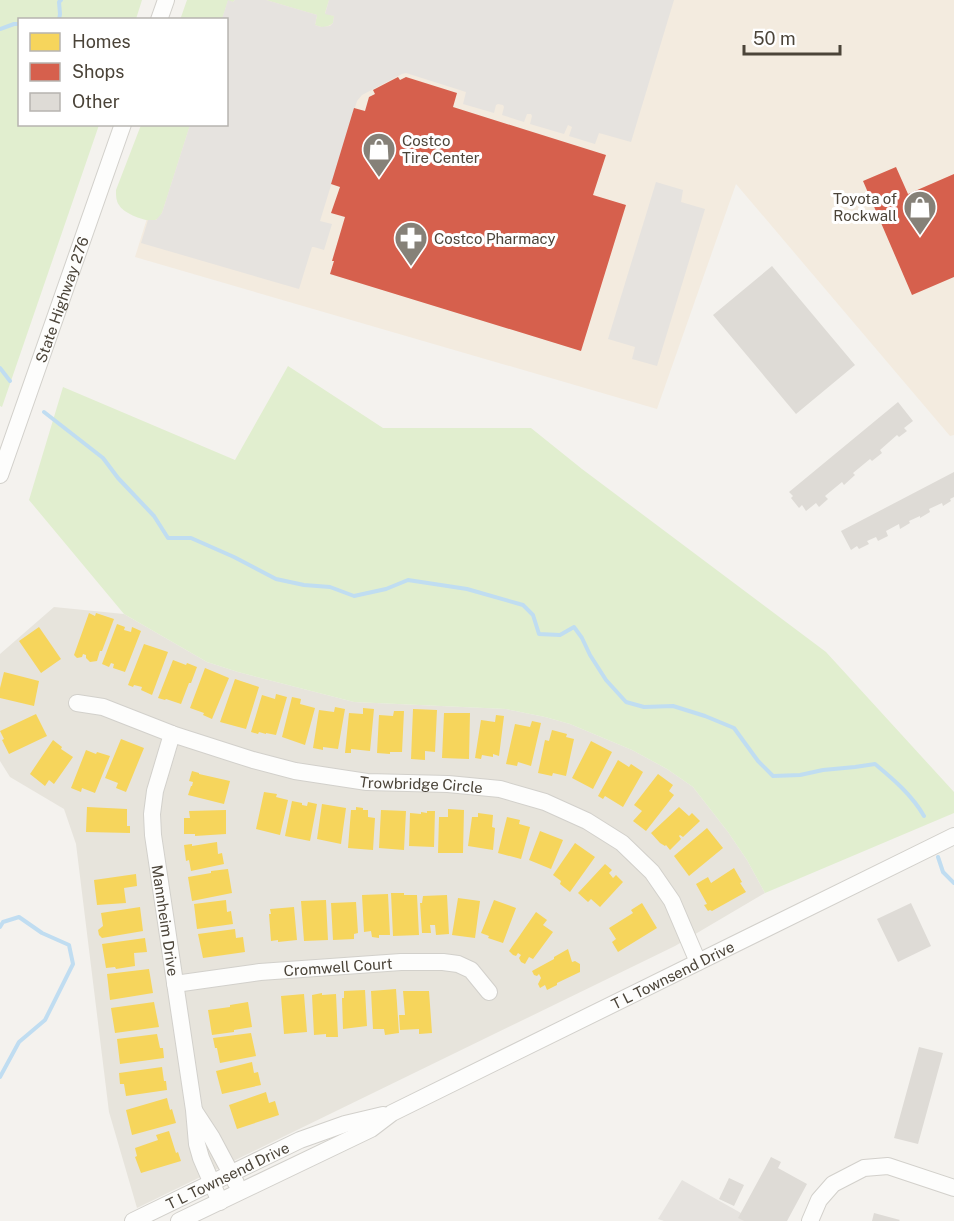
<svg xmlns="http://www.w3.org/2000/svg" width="954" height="1221" font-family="'Public Sans',sans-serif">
<rect width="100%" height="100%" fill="#f4f2ee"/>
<!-- residential -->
<path fill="#e7e4dc" d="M54,607L124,614L207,662L238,672L354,702L506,709L545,717L570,724L632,750L667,769L693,787L728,832L747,860L765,893L675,946L137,1208L109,1112L76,844L64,809L10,777L0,761V654Z"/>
<!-- commercial -->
<path fill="#f3ebdf" d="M216,0H954V435L950,436L736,184L657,409L135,257L176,125L226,124V20L209,19Z"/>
<!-- green -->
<path fill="#e1eecf" d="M0,0H142L136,19L20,20V124L99,125L2,407L0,406Z
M187,0H235L233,2L228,1L222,19L180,20Z
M266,0H329L325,13L334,16L333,23C327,28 322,28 315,25L317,15Z
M141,125H190L162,213C160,216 159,219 155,220C147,223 123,213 119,205C116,201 116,195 116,190Z
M288,366L383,428H531L582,469L826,652L954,792V813L765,893L747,860L728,832L693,787L667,769L632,750L570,724L545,717L506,709L354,702L238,672L207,662L124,614L29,500L63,387L235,460Z"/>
<!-- parking -->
<path fill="#e6e3df" d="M228,0L233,2L235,0H266L317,15L315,25L321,27L330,26L333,23L334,16L325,14L329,0H674L631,142L599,133L595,144L569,136L572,127L568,125L564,134L530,124L532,116L531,114H527L524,122L502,115L504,107L503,105L498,104L496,105L494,113L463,104L466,92L406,73L402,74L362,95L357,101L320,221L332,224L324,250L314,247H312L299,289L141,243L148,220H156L162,213L190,125L226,124V20L222,19Z
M656,182L683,190L681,202L705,209L657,366L632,359L635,347L608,339Z
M682,1180L741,1213L744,1221H664L658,1219Z"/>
<!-- homes -->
<path fill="#f6d55c" d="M89,613L95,616L96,613L114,619L102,651H100L97,661L90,662L86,658V655L83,654L82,657L77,658L74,655Z
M117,624L125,627L124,630L131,632L132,627L141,631L125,672L113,668L114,664L111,663L109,667L102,664Z
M39,627L61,659L41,673L19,641Z
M144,644L168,652L152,695L141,690L142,687L134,685L133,687L128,685Z
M173,660L186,665L187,663L197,667L191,683H189L181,704L166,699L165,700L158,698Z
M205,668L229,678L212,719L203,715L204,713L190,708Z
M4,672L39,681L34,706L0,698V688Z
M235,679L259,687L246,729L220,722Z
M276,694L287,697L276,735L266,733V734L259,732L258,734L251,732L262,695L275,699Z
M292,697L301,699L300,704L315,708L305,745L282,737Z
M335,707L345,709L338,749L323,747V750L313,748L319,710L334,712Z
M363,708L374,709L370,751L351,749V753H345L349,713L363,714Z
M413,709L437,710L435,752L425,751V760L411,759Z
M394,711H404L402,752H390V754L377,753L379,715L393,716Z
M444,713H470L469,759L442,758Z
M36,714L47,736L9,754L2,740L4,739L0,731Z
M496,715L504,716L499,756L493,754V757L482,755L481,759L475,758L481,720L495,722Z
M532,721L541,723L531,766L518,762L517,766L506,764L515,724L530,727Z
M552,730L567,734L566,737L574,739L566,776L553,773L552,776L538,773L545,740L549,741Z
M121,739L144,748L126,792L116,788L118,783L105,778Z
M53,740L62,747L61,749L73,757L54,784L49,780L45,786L30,774Z
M591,741L612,752L593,789L572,778Z
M86,750L96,754L97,752L110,756L95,793L82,788L81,792L71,788Z
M618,760L629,767L631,764L643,772L623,807L605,796L603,799L598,796Z
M192,771L199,773V774L230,781L224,804L188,795L191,786H192L193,782L189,781Z
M658,774L673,785L669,791L674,795L646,831L633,821L642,811L634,805Z
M264,792L277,794L276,797L288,800L280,835L256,829Z
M292,801L302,803V805L307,806L308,802L317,804L310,841L285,836Z
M322,804L346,808L341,844L317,839Z
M87,807L127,809V826H130V833L86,832Z
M356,807L363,808V810H368V817L375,818L373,850L348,848L351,810H356Z
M679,807L689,816L692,813L700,821L683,837L680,835L679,836L681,839L670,850L666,845L665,846L660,843L651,833Z
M448,809L464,810L463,853H438L439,817H448Z
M226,810V834L195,836V834H184V818H190L189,811Z
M381,810L406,811L404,850L379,848Z
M427,811H435L434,847L409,846L410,813L421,814V812L427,813Z
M478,813L493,815L492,827L495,828L493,850L468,846L472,817H478Z
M507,817L520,820L519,824L530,827L521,859L498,853Z
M707,828L723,848L689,876L674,856Z
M540,831L563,840L551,869L529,860Z
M217,842L218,854L222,853L224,864L191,871L189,860L186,861L184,845L192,844V846Z
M575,843L595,857L570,892L560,884L561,881L553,875Z
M605,864L612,870L609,873L613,878L616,875L623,882L600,907L591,899L588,902L578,893Z
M734,868L742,882L740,883L746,892L712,911L710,910L708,911L704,905L707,904L696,884L708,877L711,883Z
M228,869L232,893L192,901L188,877L211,873V871Z
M136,874L137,886L124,888L126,903L97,905L94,880Z
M391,893H404V895H417L419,935L393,936Z
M388,894L390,935H379V938L372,937L371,931L364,932L362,895Z
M447,895L449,934L436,935L435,925H430L431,933H422L420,903H422L423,896Z
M458,898L480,901L475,938L452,935Z
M226,900L227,912L231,911L233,924L197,929L194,904Z
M326,900L328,940L304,941L301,901Z
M494,900L516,908L503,943L488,938L489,936L481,933Z
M356,902L358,933L354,934V939L333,940L331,903Z
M642,903L657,928L618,952L612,942L616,939L609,928L633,913L631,910Z
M140,907L143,931L102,938L99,935L98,930L103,926L101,913Z
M294,907L297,940L278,942V940L271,941L269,914H271L270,909Z
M536,912L547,920L543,925L553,932L533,959L529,957L525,964L521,962L519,958L521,955L518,953L516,956L513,955L509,951Z
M235,929L236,938L243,937L245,952L203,958L198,934Z
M145,938L147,952L134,953L135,966L116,969L115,967L106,968L102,944Z
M568,949L572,962L575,961L580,964V972L557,983V985L547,990L545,985L540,988L538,984L541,978L539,974L537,976L534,975L532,971L554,959V957Z
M149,969L153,993L110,1000L107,974Z
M396,989L399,1033L385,1035L384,1029H373L371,991Z
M365,990L367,1026L343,1029L342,998H344V991Z
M403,991H429L432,1033L419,1034V1029L400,1030L399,1015H405Z
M322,993V995L336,994L338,1037H326V1034L314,1035L312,995Z
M304,994L307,1032L284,1034L281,996Z
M154,1002L159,1027L115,1033L111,1008Z
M248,1002L252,1027L234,1030V1032L212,1035L208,1010L230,1007V1005Z
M251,1033L256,1056L220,1063L217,1048H215L213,1038Z
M157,1034L160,1048H163L164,1058L120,1064L117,1039Z
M252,1062L254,1073L258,1072L261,1085L222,1094L216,1071Z
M162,1067L164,1081H166L167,1090L126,1096L124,1084H120L119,1073Z
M266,1092L269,1103L275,1101L279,1115L237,1129L229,1105Z
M167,1098L170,1110L172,1109L176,1123L132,1135L126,1110Z
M169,1131L176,1153L178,1152L181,1161L141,1173L135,1157L137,1156L135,1148L158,1140L156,1135Z"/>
<!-- shops -->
<path fill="#d6604d" d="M398,77L400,80L406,77L457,93L453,107L606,155L593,195L626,205L581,351L330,274L334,261H332L345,217L331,213L340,187L331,184L354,108L365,111L369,97L375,94L373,90Z
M896,167L908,194L954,174V277L912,295L863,181Z"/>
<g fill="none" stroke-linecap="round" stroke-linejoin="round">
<!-- stream -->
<path stroke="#c0ddf1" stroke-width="4" d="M45,20H49
M59,20L60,14L59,2L61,0
M0,29L14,24H20
M0,368L10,381
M44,412L103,458L118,478L154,516L168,538H191L234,557L276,579L304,585L330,587L354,596L386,589L408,580L467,589L523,605L533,615L539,634L560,635L574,627L582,638L590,655L606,680L626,702L644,707L673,706L705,716L734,728L758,761L773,776L800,775L823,770L855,767L875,764C893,779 912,795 924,816
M938,857L943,872L954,883
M0,927L3,922L19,917L42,933L69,945L73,964L45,1020L19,1042L0,1077"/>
</g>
<!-- building -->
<path fill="#dedbd6" d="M772,266L855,365L796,414L713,315Z
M898,402L913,421L904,428L907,431L899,437L897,435L880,450L882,453L872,461L870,459L853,473L855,475L844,485L842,482L825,496L828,499L819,507L816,503L806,511L802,505L799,508L791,498L793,496L789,492Z
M954,472V497L950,499L951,501L943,506L942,503L929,509L930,512L920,518V516L909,521L910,523L900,529L899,524L886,531L888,536L878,541L876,537L867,541L869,544L859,549L857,546L851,550L841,531Z
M911,903L931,946L898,962L877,919Z
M919,1047L943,1053L918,1144L894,1138Z
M771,1157L781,1162L778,1168L807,1184L787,1221H744L738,1218Z
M729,1178L744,1185L734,1206L719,1199Z
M874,1213L900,1220L899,1221H872Z"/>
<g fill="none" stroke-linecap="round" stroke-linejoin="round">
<defs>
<g id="minor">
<path d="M159,20L166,0"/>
<path id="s1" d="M0,475L123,124"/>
<path id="s2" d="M77,703L103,707L172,734L253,760L295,771L367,782L448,784L500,789L545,802L587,821L622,843L652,872L672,901L698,962"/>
<path id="s3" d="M172,734L155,791L152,814L153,835L194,1110L197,1144L201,1158L220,1202"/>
<path id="s4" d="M175,984L260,972L401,962H443L458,964L471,970L489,992"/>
<path d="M195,1112L212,1138L236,1183"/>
<path id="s5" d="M133,1221L300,1140L345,1124L383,1115"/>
<path id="s6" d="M179,1221L371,1129L392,1113L954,836"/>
<path d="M810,1221L819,1200L833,1184L864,1168L888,1166L954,1188"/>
</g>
</defs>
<!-- minor casing -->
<use href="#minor" stroke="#d2d0cb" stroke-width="18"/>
<!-- minor -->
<use href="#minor" stroke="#fdfdfc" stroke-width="16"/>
</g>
<!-- icons -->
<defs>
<symbol id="shop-pin" viewBox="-11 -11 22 30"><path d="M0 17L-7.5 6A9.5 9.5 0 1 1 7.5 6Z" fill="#868178" stroke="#fff"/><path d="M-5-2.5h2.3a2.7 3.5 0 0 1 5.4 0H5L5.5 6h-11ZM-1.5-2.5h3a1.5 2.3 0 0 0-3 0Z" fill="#fff"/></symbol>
<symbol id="pharmacy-pin" viewBox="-11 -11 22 30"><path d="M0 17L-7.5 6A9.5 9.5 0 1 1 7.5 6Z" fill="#868178" stroke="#fff"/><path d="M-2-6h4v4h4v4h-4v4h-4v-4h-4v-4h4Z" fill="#fff"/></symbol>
</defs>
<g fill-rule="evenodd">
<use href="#shop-pin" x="360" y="130" width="38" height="52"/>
<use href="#shop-pin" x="901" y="188" width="38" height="52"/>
<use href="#pharmacy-pin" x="392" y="219" width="38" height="52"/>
</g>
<g text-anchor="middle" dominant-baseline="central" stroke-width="6" stroke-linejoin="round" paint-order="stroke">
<!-- poi labels -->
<g font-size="15" fill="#4b4439" stroke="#fff" text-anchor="start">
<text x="402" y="140">Costco<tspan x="402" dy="17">Tire Center</tspan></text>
<text x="897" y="198" text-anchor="end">Toyota of<tspan x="897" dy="17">Rockwall</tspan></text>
<text x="434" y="238">Costco Pharmacy</text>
</g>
<!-- street labels -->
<g font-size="15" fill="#4b4439" stroke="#fff">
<text stroke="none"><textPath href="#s1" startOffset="186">State Highway 276</textPath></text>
<text stroke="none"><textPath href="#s2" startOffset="356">Trowbridge Circle</textPath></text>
<text stroke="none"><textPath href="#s3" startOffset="190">Mannheim Drive</textPath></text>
<text stroke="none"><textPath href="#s4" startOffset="164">Cromwell Court</textPath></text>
<text stroke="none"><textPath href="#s6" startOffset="552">T L Townsend Drive</textPath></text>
<text stroke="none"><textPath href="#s5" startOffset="105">T L Townsend Drive</textPath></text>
</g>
</g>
<!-- legend -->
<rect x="18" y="18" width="210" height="108" fill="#ffffff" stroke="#b7b4b0" stroke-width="1.5"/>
<rect x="30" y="33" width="30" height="18" fill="#f6d55c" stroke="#b7b4b0" stroke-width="1.5"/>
<text x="72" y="48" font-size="18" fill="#4b4439">Homes</text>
<rect x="30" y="63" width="30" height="18" fill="#d6604d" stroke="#b7b4b0" stroke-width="1.5"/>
<text x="72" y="78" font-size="18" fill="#4b4439">Shops</text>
<rect x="30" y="93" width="30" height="18" fill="#dedbd6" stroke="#b7b4b0" stroke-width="1.5"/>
<text x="72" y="108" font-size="18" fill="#4b4439">Other</text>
<!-- scale -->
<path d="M744 45v9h96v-9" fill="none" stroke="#4b4439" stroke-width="3"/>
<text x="753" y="45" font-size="18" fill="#4b4439" stroke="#ffffff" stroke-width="4.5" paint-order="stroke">50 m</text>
</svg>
